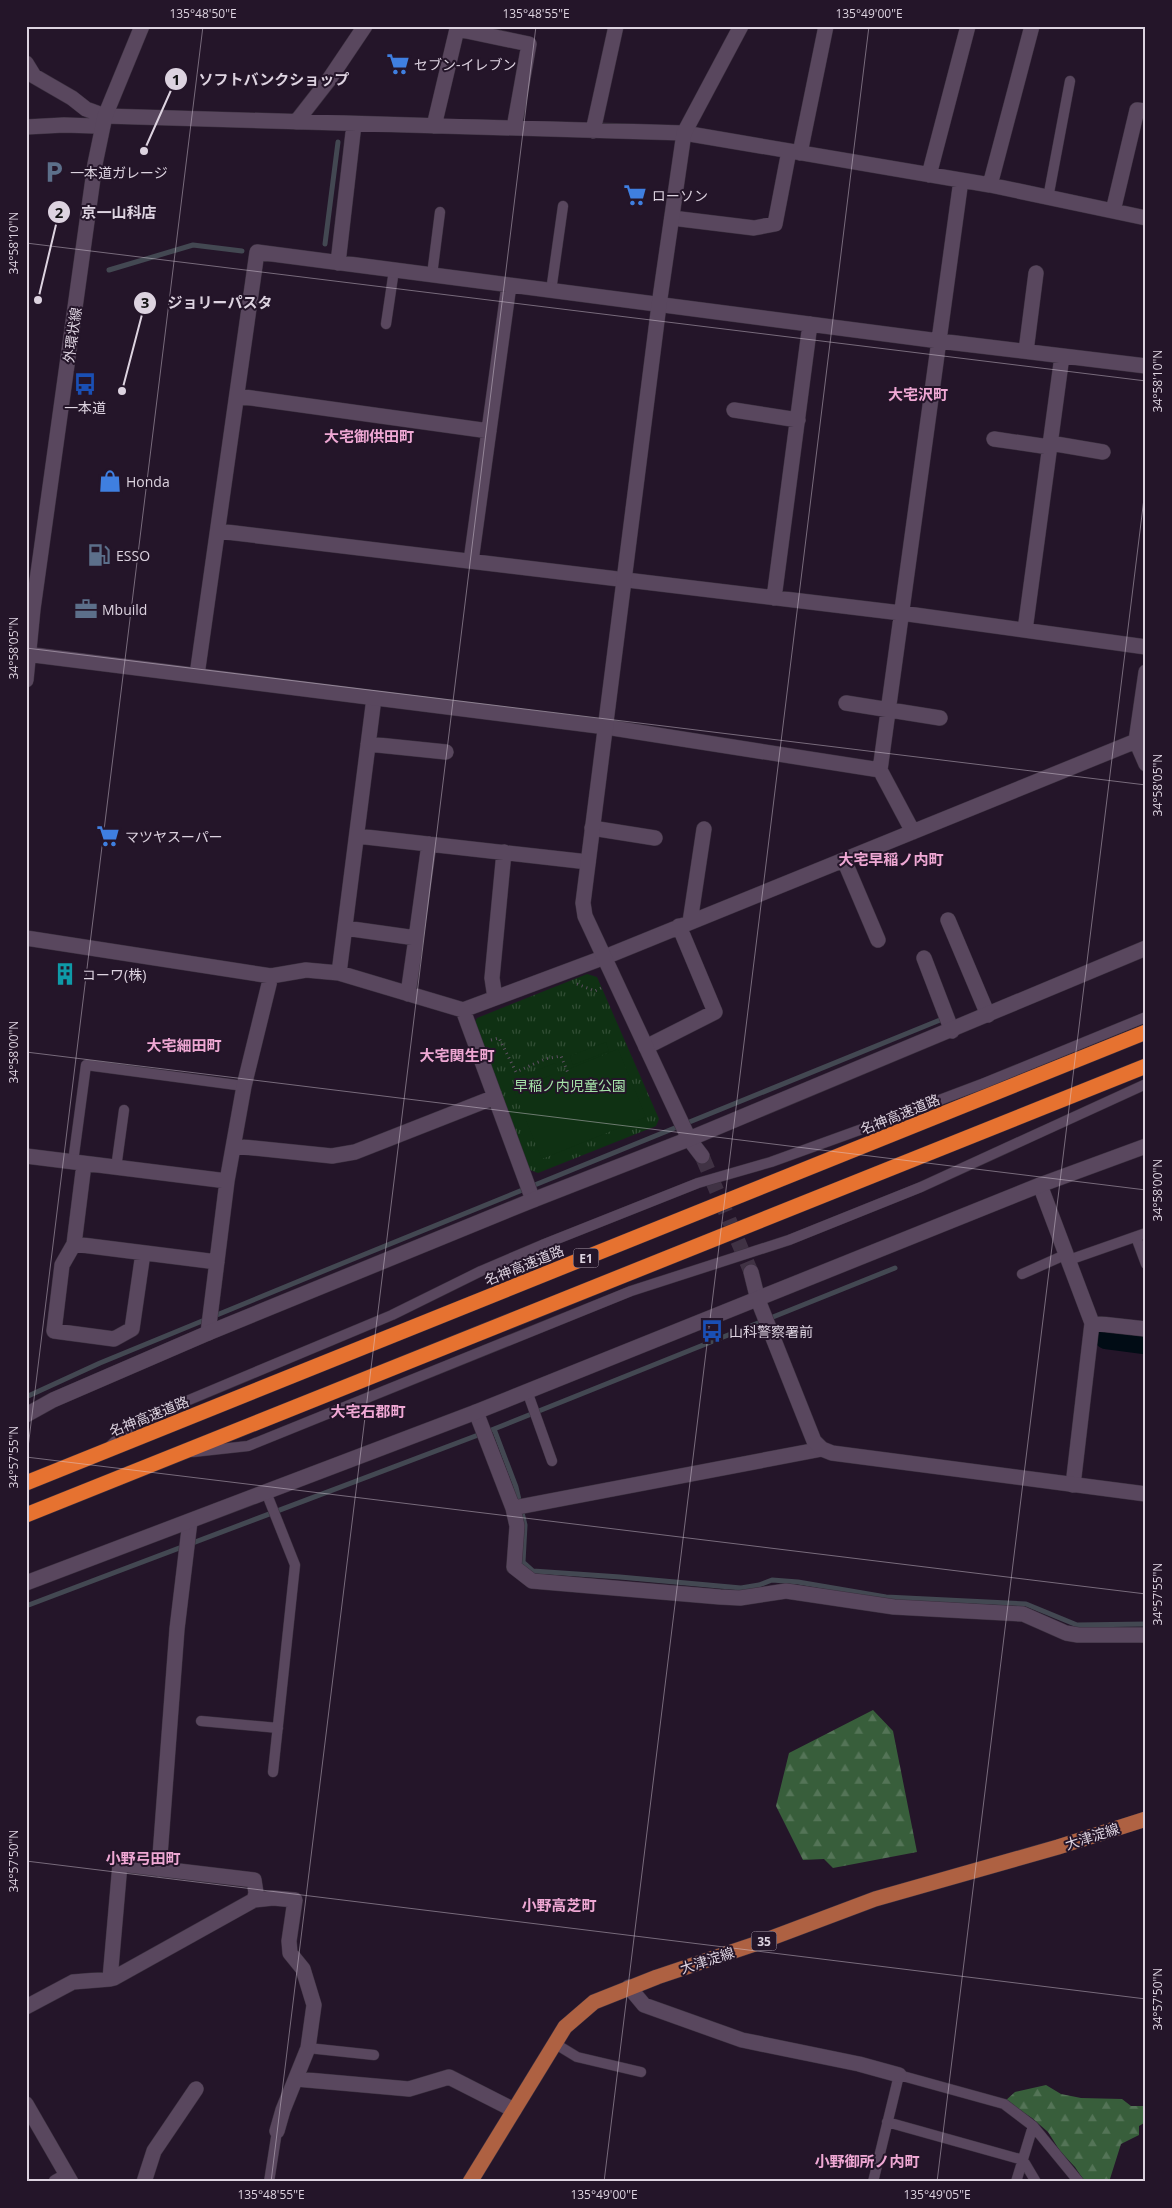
<svg xmlns="http://www.w3.org/2000/svg" width="1172" height="2208" font-family="'Open Sans','Noto Sans JP',sans-serif">
<defs>
<pattern id="forest-firs" width="22" height="20" patternUnits="userSpaceOnUse" patternTransform="scale(1.25)"><rect width="22" height="20" fill="#385e3b"/><path d="M5 1l3.5 6h-7zM16 11l3.5 6h-7z" fill="#547457"/></pattern>
<pattern id="park-tufts" width="24" height="20" patternUnits="userSpaceOnUse" patternTransform="scale(1.25)"><rect width="24" height="20" fill="#0f3113"/><path d="M3 7l-1-3M5 7V3M7 7l1-3M15 17l-1-3M17 17v-4M19 17l1-3" fill="none" stroke="#324e35"/></pattern>
</defs>
<rect width="100%" height="100%" fill="#241529"/>
<!-- forest -->
<path fill="url(#forest-firs)" d="M873,1710L893,1731L917,1852L833,1868L824,1859L803,1860L776,1806L789,1753Z
M1046,2085L1061,2094L1081,2098L1122,2099L1131,2106H1146V2124L1144,2123L1139,2126V2135L1121,2144L1109,2182H1085L1075,2167L1060,2151L1048,2132L1032,2118L1005,2101L1015,2092Z"/>
<!-- park -->
<path fill="url(#park-tufts)" d="M587,974L597,977L659,1119L656,1126L538,1173L530,1170L473,1025L477,1018Z"/>
<!-- garden -->
<path fill="#0f3113" d="M606,1042L609,1051L573,1065L570,1056Z
M618,1049L646,1117L542,1159L514,1091L554,1074L523,1086L519,1077L555,1063L559,1073Z"/>
<g fill="none" stroke-linecap="round" stroke-linejoin="round">
<!-- stream -->
<path stroke="#434852" stroke-width="5" d="M325,244L338,142
M109,270L193,245L242,251
M26,1397L100,1363L331,1268L940,1020
M494,1429L516,1487L525,1525L523,1562L533,1571L620,1577L741,1588L759,1585L772,1580L798,1582L886,1597L1026,1604L1077,1625L1146,1624
M26,1606L494,1429L895,1268"/>
<!-- river -->
<path stroke="#010c15" stroke-width="31" d="M1108,1334L1146,1339"/>
<!-- street-tunnel -->
<path stroke="#403244" stroke-width="15" stroke-dasharray="15 8" stroke-linecap="butt" d="M702,1156L751,1272"/>
<defs>
<path id="lane" d="M1048,198L1070,81
M432,275L440,212
M551,291L563,206
M386,324L394,270
M73,1162L86,1065L244,1086
M116,1168L124,1110
M1136,1237L1146,1264
M1069,1260L1146,1233
M1022,1274L1067,1254
M527,1391L552,1461
M109,1447L134,1423L392,1315L481,1271L542,1245L698,1183L771,1162L876,1124L982,1084L1146,1017
M193,1452L248,1446L631,1291L789,1240L921,1187L1146,1084
M266,1492L295,1565L273,1772
M201,1721L278,1728
M554,2043L577,2057L641,2072
M308,2048L374,2055
M887,2122L1023,2160L1036,2182
M269,2182L277,2131
M873,2182L899,2075L1004,2104L1033,2126L1079,2182
M1016,2182L1033,2126"/>
<path id="street" d="M26,63L34,76L72,98L86,109L105,116L684,133L990,185L1146,218
M296,122L328,81L365,26
M434,126L457,29L529,44L514,128
M26,127L64,125L95,126L105,116
M593,131L616,26
M800,153L826,26
M929,175L968,26
M990,185L1032,26
M1113,211L1137,110L1146,111
M672,218L754,228L775,224L789,151
M338,263L354,124
M1026,351L1036,273
M237,396L489,431
M734,410L798,420
M994,439L1049,447
M1050,443L1103,452
M218,531L901,613L1146,647
M471,561L509,285
M774,598L810,324
M1025,630L1062,356
M1146,672L1136,741L1146,764
M197,675L257,252L939,341L1146,366
M846,703L940,718
M606,727L880,770
M368,744L446,752
M592,828L655,838
M913,832L880,770L961,180
M357,836L588,862
M844,860L878,940
M948,920L988,1015
M690,922L704,829
M345,928L416,938L429,844
M26,938L271,976L306,970L339,973L463,1010L605,957L1146,737
M924,958L952,1031
M339,973L374,698
M408,994L416,938
M495,998L492,978L504,852
M463,1010L533,1200
M646,1047L715,1012L679,926
M689,1139L702,1156
M234,1146L332,1156L355,1152L495,1097
M26,1156L227,1181
M84,1164L74,1244L62,1265L54,1331L114,1339L132,1329L143,1253
M1040,1185L1092,1323L1073,1485
M74,1244L217,1262
M751,1272L758,1300
M1092,1323L1146,1329
M208,1333L227,1181L244,1086L271,976
M476,1412L513,1508L517,1526L514,1567L532,1581L720,1597L740,1598L786,1591L894,1607L1023,1614L1066,1633L1078,1635H1146
M513,1508L822,1449
M159,1869L177,1629L190,1521
M254,1900L273,1898L295,1900L289,1941L290,1953L303,1969L314,2005L308,2048L283,2110L277,2131
M629,1987L644,2005L742,2040L859,2064L899,2075
M26,2007L73,1982L110,1979L114,1978L254,1900L256,1893L254,1880L120,1864L110,1979
M296,2079L409,2089L449,2077L514,2110
M56,2182L67,2176
M144,2182L154,2151L196,2089"/>
<path id="secondary" d="M26,654L606,727
M26,680L33,609L95,164L105,116L142,26
M689,1139L585,916L583,903L659,305L684,133L741,26
M758,1300L814,1441L822,1449L832,1453L1146,1494
M26,1415L53,1400L208,1333L533,1200L689,1139L1146,948
M26,1583L476,1412L1040,1185L1146,1146
M26,2104L71,2182"/>
<path id="primary" d="M470,2182L565,2027L594,2002L657,1977L758,1943L875,1899L1058,1847L1146,1819"/>
<path id="highway" d="M26,1483L1146,1032
M26,1515L1146,1066"/>
</defs>
<!-- lane casing -->
<use href="#lane" stroke="#3b303f" stroke-width="11"/>
<!-- street casing -->
<use href="#street" stroke="#3b303f" stroke-width="16"/>
<!-- secondary casing -->
<use href="#secondary" stroke="#3b303f" stroke-width="16"/>
<!-- primary casing -->
<use href="#primary" stroke="#3b303f" stroke-width="16"/>
<!-- highway casing -->
<use href="#highway" stroke="#3b303f" stroke-width="16"/>
<!-- path -->
<path stroke="#5e5062" stroke-width="3" stroke-dasharray="1 4" stroke-linecap="butt" d="M577,984L595,991L603,987
M491,1040L499,1038L516,1072L545,1059L561,1056L568,1073"/>
<!-- lane -->
<use href="#lane" stroke="#59475e" stroke-width="10"/>
<!-- street -->
<use href="#street" stroke="#59475e" stroke-width="15"/>
<!-- secondary -->
<use href="#secondary" stroke="#59475e" stroke-width="15"/>
<!-- primary -->
<use href="#primary" stroke="#ae6142" stroke-width="15"/>
<!-- highway -->
<use href="#highway" stroke="#e67230" stroke-width="15"/>
</g>
<!-- ticks -->
<path fill="none" stroke="#ddd3e0" stroke-width="1" stroke-opacity="0.45" d="M26,243L1146,381M26,648L1146,785M26,1052L1146,1190M26,1457L1146,1594M26,1464L203,26M26,1861L1146,1999M271,2182L536,26M604,2182L869,26M937,2182L1146,482"/>
<!-- icons -->
<defs>
<symbol id="supermarket-bare" viewBox="-9 -9 18 18"><path d="M-6-5.5h2.5l.6 2H6L4.5 2H-2.5L-4.4-4H-6ZM-1.5 3.2a1.3 1.3 0 1 0 .1 0ZM3 3.2a1.3 1.3 0 1 0 .1 0Z" fill="#3f7fe0" stroke="#241529" stroke-width="2.5" paint-order="stroke"/></symbol>
<symbol id="parking-bare" viewBox="-9 -9 18 18"><path d="M-3.5-5.5H1a3.5 3.5 0 0 1 0 7H-1V5.5H-3.5ZM-1-3.4V-.6H.8a1.4 1.4 0 0 0 0-2.8Z" fill="#5c6f8a" stroke="#241529" stroke-width="2.5" paint-order="stroke"/></symbol>
<symbol id="bus-bare" viewBox="-9 -9 18 18"><path d="M-5-6H5V4H4V6H2V4H-2V6H-4V4H-5ZM-3.5-4V0h7V-4ZM-3.5 1.2v1.5H-2V1.2ZM2 1.2v1.5H3.5V1.2Z" fill="#1a4fb4" stroke="#241529" stroke-width="2.5" paint-order="stroke"/></symbol>
<symbol id="shop-bare" viewBox="-9 -9 18 18"><path d="M-5-2.5h2.3a2.7 3.5 0 0 1 5.4 0H5L5.5 6h-11ZM-1.5-2.5h3a1.5 2.3 0 0 0-3 0Z" fill="#3f7fe0" stroke="#241529" stroke-width="2.5" paint-order="stroke"/></symbol>
<symbol id="fuel-bare" viewBox="-9 -9 18 18"><path d="M-5.5-6h7V0h2V4h1.3V-2.5L3-4.5l.8-.8L6-3V5H2.5V1h-1V6h-7ZM-4.2-4.7v3.2H.2V-4.7Z" fill="#5c6f8a" stroke="#241529" stroke-width="2.5" paint-order="stroke"/></symbol>
<symbol id="office-bare" viewBox="-9 -9 18 18"><path d="M-6-3h4V-5.5h4V-3h4V5H-6ZM-1-4.5V-3h2v-1.5ZM-6 0V1H6V0Z" fill="#5c6f8a" stroke="#241529" stroke-width="2.5" paint-order="stroke"/></symbol>
<symbol id="building-bare" viewBox="-9 -9 18 18"><path d="M-4-6H4V6H1V3H-1V6H-4ZM-2.5-4.3h1.7v1.8h-1.7ZM.8-4.3h1.7v1.8H.8ZM-2.5-1h1.7V.8h-1.7ZM.8-1h1.7V.8H.8Z" fill="#0f9aa8" stroke="#241529" stroke-width="2.5" paint-order="stroke"/></symbol>
</defs>
<g fill-rule="evenodd">
<use href="#supermarket-bare" x="382" y="48" width="32" height="32"/>
<use href="#parking-bare" x="38" y="156" width="32" height="32"/>
<use href="#supermarket-bare" x="619" y="179" width="32" height="32"/>
<use href="#bus-bare" x="69" y="368" width="32" height="32"/>
<use href="#shop-bare" x="94" y="465" width="32" height="32"/>
<use href="#fuel-bare" x="83" y="539" width="32" height="32"/>
<use href="#office-bare" x="70" y="593" width="32" height="32"/>
<use href="#supermarket-bare" x="92" y="820" width="32" height="32"/>
<use href="#building-bare" x="49" y="958" width="32" height="32"/>
<use href="#bus-bare" x="696" y="1315" width="32" height="32"/>
</g>
<g text-anchor="middle" dominant-baseline="central" stroke-width="4" stroke-linejoin="round" paint-order="stroke">
<!-- shield labels -->
<g fill="#241529" stroke="#a69aa9" stroke-width="1">
<rect x="573.5" y="1248.5" width="25" height="19" rx="4"/>
<rect x="751.5" y="1931.5" width="25" height="19" rx="4"/>
</g>
<g font-size="12" font-weight="bold" fill="#ddd3e0">
<text x="586" y="1258">E1</text>
<text x="764" y="1941">35</text>
</g>
<!-- poi labels -->
<g font-size="14" fill="#ddd3e0" stroke="#241529" text-anchor="start">
<text x="414" y="64">セブン-イレブン</text>
<text x="70" y="172">一本道ガレージ</text>
<text x="652" y="195">ローソン</text>
<text x="85" y="407" text-anchor="middle">一本道</text>
<text x="126" y="481">Honda</text>
<text x="116" y="555">ESSO</text>
<text x="102" y="609">Mbuild</text>
<text x="125" y="836">マツヤスーパー</text>
<text x="82" y="974">コーワ(株)</text>
<text x="729" y="1331">山科警察署前</text>
</g>
<!-- street labels -->
<g font-size="14" fill="#ddd3e0" stroke="#241529">
<text transform="translate(72 335) rotate(-82)">外環状線</text>
<text transform="translate(900 1114) rotate(-22)">名神高速道路</text>
<text transform="translate(524 1265) rotate(-22)">名神高速道路</text>
<text transform="translate(149 1416) rotate(-22)">名神高速道路</text>
<text transform="translate(1092 1836) rotate(-18)">大津淀線</text>
<text transform="translate(707 1960) rotate(-18)">大津淀線</text>
</g>
<!-- park labels -->
<g font-size="14" fill="#a6e3a9" stroke="#241529">
<text x="570" y="1085">早稲ノ内児童公園</text>
</g>
<!-- neighbourhood labels -->
<g font-size="15" font-weight="bold" fill="#efa8d4" stroke="#241529">
<text x="918" y="394">大宅沢町</text>
<text x="369" y="436">大宅御供田町</text>
<text x="891" y="859">大宅早稲ノ内町</text>
<text x="184" y="1045">大宅細田町</text>
<text x="457" y="1055">大宅関生町</text>
<text x="368" y="1411">大宅石郡町</text>
<text x="143" y="1858">小野弓田町</text>
<text x="559" y="1905">小野高芝町</text>
<text x="867" y="2161">小野御所ノ内町</text>
</g>
</g>
<!-- callouts -->
<path fill="none" stroke="#ddd3e0" stroke-width="2" d="M144 151L176 79M38 300L59 212M122 391L145 303"/>
<g fill="#ddd3e0" stroke="#241529" stroke-width="2">
<circle cx="144" cy="151" r="5"/>
<circle cx="38" cy="300" r="5"/>
<circle cx="122" cy="391" r="5"/>
<circle cx="176" cy="79" r="12"/>
<circle cx="59" cy="212" r="12"/>
<circle cx="145" cy="303" r="12"/>
</g>
<g font-size="15" text-anchor="middle" font-weight="bold" fill="#111">
<text x="176" y="85">1</text>
<text x="59" y="218">2</text>
<text x="145" y="308">3</text>
</g>
<g font-size="15" text-anchor="middle" font-weight="bold" fill="#ddd3e0" stroke="#241529" stroke-width="4" stroke-linejoin="round" paint-order="stroke">
<text x="274" y="85">ソフトバンクショップ</text>
<text x="119" y="218">京一山科店</text>
<text x="220" y="308">ジョリーパスタ</text>
</g>
<!-- border -->
<rect width="1172" height="2208" fill="none" stroke="#241529" stroke-width="55"/>
<rect x="28" y="28" width="1116" height="2152" fill="none" stroke="#ddd3e0" stroke-width="2"/>
<g font-size="12" text-anchor="middle" fill="#ddd3e0">
<text x="203" y="18">135°48'50"E</text>
<text x="536" y="18">135°48'55"E</text>
<text x="869" y="18">135°49'00"E</text>
<text transform="translate(14 243) rotate(-90)" y="4">34°58'10"N</text>
<text transform="translate(1158 381) rotate(-90)" y="4">34°58'10"N</text>
<text transform="translate(14 648) rotate(-90)" y="4">34°58'05"N</text>
<text transform="translate(1158 785) rotate(-90)" y="4">34°58'05"N</text>
<text transform="translate(14 1052) rotate(-90)" y="4">34°58'00"N</text>
<text transform="translate(1158 1190) rotate(-90)" y="4">34°58'00"N</text>
<text transform="translate(14 1457) rotate(-90)" y="4">34°57'55"N</text>
<text transform="translate(1158 1594) rotate(-90)" y="4">34°57'55"N</text>
<text transform="translate(14 1861) rotate(-90)" y="4">34°57'50"N</text>
<text transform="translate(1158 1999) rotate(-90)" y="4">34°57'50"N</text>
<text x="271" y="2199">135°48'55"E</text>
<text x="604" y="2199">135°49'00"E</text>
<text x="937" y="2199">135°49'05"E</text>
</g>
</svg>
